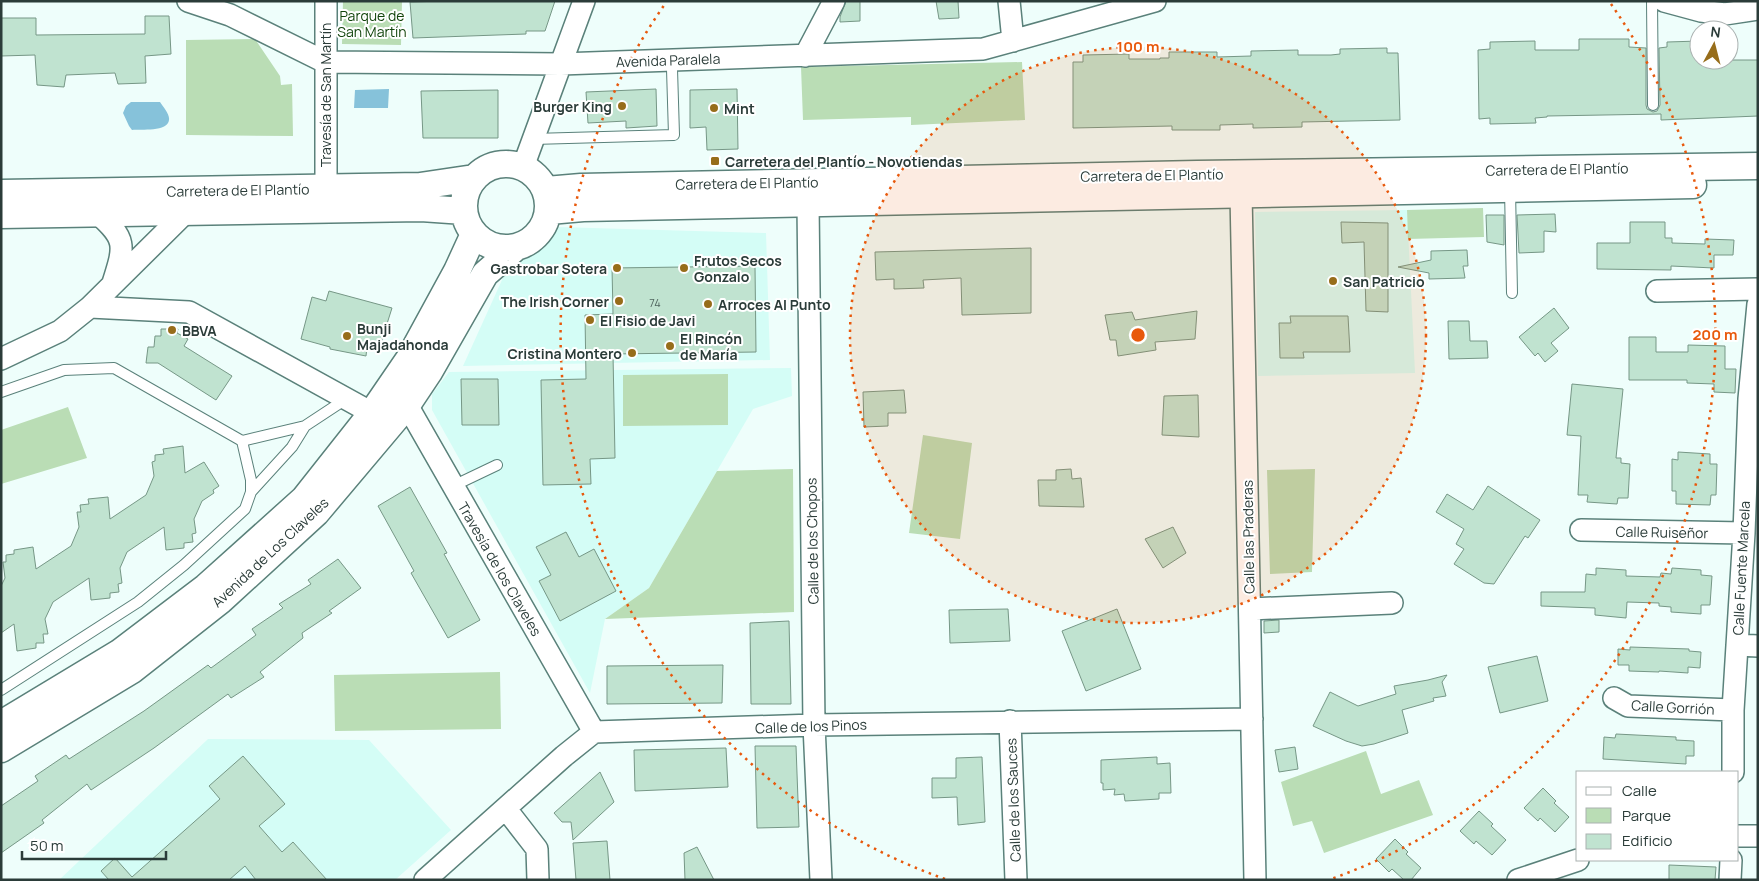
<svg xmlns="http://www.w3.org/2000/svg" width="1759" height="881" font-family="Manrope,sans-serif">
<rect width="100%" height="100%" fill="#eefefb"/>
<!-- built -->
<path fill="#d4fdf6" d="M1407,210L1415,373L1258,376L1255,212Z
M557,227L766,233L770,360L463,366L511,260L530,253L547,241Z
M791,368L792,396L753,409L649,588L605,619L590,693L432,410V394L449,372Z
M208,739L369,740L451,830L395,880H59Z"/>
<!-- green -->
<path fill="#baddb5" d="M343,1H402L401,45L342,44Z
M255,39L280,76L281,85L292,84L293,136L186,135V40Z
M1022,62L1025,120L911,125V117L803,120L801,67Z
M1483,208L1484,237L1408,239L1407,210Z
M728,374V425L623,426V375Z
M68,407L87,458L1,484V430Z
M923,435L972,443L960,539L909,533Z
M793,469L794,612L605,619L649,588L717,471Z
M1315,469L1312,572L1270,574L1267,470Z
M500,672L501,729L335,731L334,675Z
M1366,751L1381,794L1419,780L1433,815L1324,853L1312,821L1293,826L1281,782Z"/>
<!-- water -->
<path fill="#86c2da" d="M389,89L388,108H354L355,90Z
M131,102H160C163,107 170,114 169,120C168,132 141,129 132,130L129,126L123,113L126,106Z"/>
<!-- building -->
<path fill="#c0e3d0" stroke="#769786" d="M443,1H555L545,31H526V34L413,38L410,2Z
M846,1H860V21L840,22V17Z
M936,1H958L959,18L939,19Z
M145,16H169L171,54L145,56L146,83L118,84L115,73L66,75L64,87L37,85L35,55L1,56V18H36V35L145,34Z
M1579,39H1629V47L1646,48V105L1647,109L1653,112L1657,111L1660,105L1659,48L1667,47V42L1699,41V60H1758V116L1661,120V114L1547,116V117L1535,118L1536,123L1490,124V118L1479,119L1478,50L1490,49V42L1535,41V50H1579Z
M1387,48V53H1398L1400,120L1302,122V127L1253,128V124L1220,125V130H1172V126L1073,128V62H1083V55L1129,54V59H1160V58H1169V52H1217V57L1251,56V51L1298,50V55H1331L1340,54V49Z
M656,89L657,126L626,128V121L588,123L586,92Z
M737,89L738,149L707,150L706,127L690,128V90Z
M498,90V138H423L421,91Z
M1555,214L1556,232L1544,231V252L1519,253L1517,215Z
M1486,215H1504V245L1487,242Z
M1341,222L1388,223V312L1366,311L1364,242L1342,243Z
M1630,222H1665V238H1672V243L1705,244V239L1734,240L1733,255H1714V268L1671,266V270L1597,269V243H1630Z
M1031,248V313L962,315L961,278L923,280L924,288L894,289V279L876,280L875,252Z
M1467,250L1468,266H1463L1465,278L1429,279V273L1398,267L1431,260V251Z
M755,266L756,352L613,354L615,458L590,459L591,484L543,485L541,380L586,379L585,315L613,314L612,268Z
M329,291L392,308L379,349L367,347L366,356L330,349V347L301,339L312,297L326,301Z
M1554,308L1569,328L1551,343L1558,351L1545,362L1538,353L1535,356L1519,337Z
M1197,311L1195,339L1155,342L1156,350L1118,356L1116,340H1110L1105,315L1132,312L1135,320Z
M1290,316H1348L1350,352H1303L1304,358H1280L1279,323H1291Z
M1448,321H1469L1470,341H1487L1488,358L1449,359Z
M161,329H178L177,333L188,339L184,346L232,376L216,400L158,363H146L148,347H154L155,336H161Z
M1629,337H1656V352H1688V345L1725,346V369H1736L1735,393L1714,392V384L1687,383V380H1629Z
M461,379H498L499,425H462Z
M1572,384L1623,389L1616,458H1621V463L1630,464L1628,498H1618L1617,504L1587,502L1588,495H1578L1581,436L1567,435Z
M904,390L906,413H888V426L864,427L863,392Z
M1198,395L1199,437L1162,435L1164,396Z
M183,446L185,473L204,462L219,486L213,490L214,493L202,501L194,519L196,533L192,534L193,542L184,543V548L166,550L164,527L127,552L120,568L122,583L118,584L119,592L110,593V598L91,600L89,578L53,602L45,619L48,634H43L44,643H36V648L17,651L14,624L1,633V586L5,578L3,562H6V555L14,554V550L33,547L36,569L71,546L79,527L77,512H81L80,505L89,504L88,499L108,497L110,519L146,495L154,476L152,462L155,461V455L164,454L163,449Z
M1678,452L1710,454V464H1717L1716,495H1711L1710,505L1676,504V491H1672V459L1678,460Z
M1071,469L1072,479L1081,478L1084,507L1039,506L1038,480H1056V470Z
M1488,486L1540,520L1528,538L1525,536L1494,584L1484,583L1454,564L1464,549L1456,544L1464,529L1436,512L1447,494L1473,510Z
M410,487L447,553L444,554L480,620L448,638L411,573L414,571L378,506Z
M1173,527L1186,553L1163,568L1145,539Z
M566,532L579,557L594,549L616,591L560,621L539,581L551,575L536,547Z
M338,559L361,588L329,611L332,613L302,633L303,638L260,672L264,677L231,698L228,694L154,748L91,790L87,784L42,820L44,823L1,853V806L38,781L35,776L66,755L69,759L144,711L208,665L211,668L256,635L252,629L283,608L279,604L311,584L308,580Z
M1596,568L1626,570V576L1660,577L1661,573L1671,574L1672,568L1701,570V575L1712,576L1710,605H1701V614L1671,612V607L1659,606V603L1627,602L1626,618L1595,615V608L1541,606V592H1585L1586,574L1596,575Z
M1008,609L1010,641L950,643L949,610Z
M1117,609L1141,669L1086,691L1062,631Z
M1279,620V632L1264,633V621Z
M789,621L791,704H751L750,623Z
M1630,647L1689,649V651L1701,652L1700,668L1688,667V673L1659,671V672L1629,671V665H1618V649L1630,650Z
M1537,656L1548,701L1500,713L1488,667Z
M723,665L722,703L607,704V666Z
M1447,675L1442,682L1446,696L1433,698L1434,701L1402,710L1408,733L1374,744L1362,746L1346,741L1313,726L1330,692L1358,706L1396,694L1394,686L1428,680Z
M1616,734L1676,737V740L1694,741V756H1686V764L1603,759L1604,737L1615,738Z
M755,746H796L799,827L757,828Z
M1295,747L1298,769L1279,772L1275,750Z
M726,748L728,787L635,791L634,750Z
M243,756L285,804L259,826L282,852L293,842L327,880H256L245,866L229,880H109L101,871L115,858L132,877L220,799L209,786Z
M982,757L985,822L958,825L957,797L932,798V778H956V758Z
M1157,757V764L1170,763L1171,793H1159V799L1125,801L1124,794L1114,795L1115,789L1103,790V783H1101V760Z
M600,772L614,802L573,840L571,822H562L554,813Z
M1543,788L1556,801L1554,803L1569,817L1555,832L1540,818L1538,821L1524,808Z
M1479,811L1493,824L1491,826L1506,840L1492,855L1476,841L1474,844L1460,831Z
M1395,839L1408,852L1406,854L1421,868L1411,880H1404L1392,869L1389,872L1376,859Z
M607,841L610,880H576L573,843Z
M697,847L714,880H685L684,853Z
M1669,865L1716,867L1715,880H1669Z"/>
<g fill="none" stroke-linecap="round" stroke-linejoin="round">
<defs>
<path id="service" d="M1652,1L1653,105
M533,139L674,135L672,69
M1510,189L1512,293
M1,392L64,370L114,368L242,441L305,426L346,399
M453,486L497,465
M251,492L292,447L305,426
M1,690L138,602L184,565L245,509L251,492V480L242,441"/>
<path id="minor" d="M188,1L230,15L325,62L561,64L983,49L1155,1
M1009,1L1013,41
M1664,1L1701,11L1725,14L1758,9
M805,56L834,1
M523,167L584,1
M326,188V1
M1241,194L1255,880
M808,203L814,725L821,880
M96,212C127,239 125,245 113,283
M1657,291L1758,289
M90,307L189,312L372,413
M1,359L60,331L90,307L186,212
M407,405L594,732
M1581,530L1744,533
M1250,609L1392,603
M1737,645L1758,646
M1614,698L1628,706L1733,710
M1010,721L1016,880
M1733,772V710L1744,533L1749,399L1758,304
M506,809L537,849L538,880
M1738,836H1758
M425,880L564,756L594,732L814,725L1252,719
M1518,880L1578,860
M1730,880L1731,860"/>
<path id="tertiary" d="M464 206a42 42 0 1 1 84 0a42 42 0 1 1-84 0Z
M546,190L581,187L1197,174L1758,166
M1,193L420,186L474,178
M549,211L583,208L1693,185
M1,215L421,208L464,211
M1,724L119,653L206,587L304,499L372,413L409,359L457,271L474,234
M1,749L132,670L221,600L316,513L407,405L429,372L485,274L515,248"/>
</defs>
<!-- service casing -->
<use href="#service" stroke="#5a817a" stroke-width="12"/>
<!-- minor casing -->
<use href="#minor" stroke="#5a817a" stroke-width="24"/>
<!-- tertiary casing -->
<use href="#tertiary" stroke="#5a817a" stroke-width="29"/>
<!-- service -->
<use href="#service" stroke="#fff" stroke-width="10"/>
<!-- minor -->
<use href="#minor" stroke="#fff" stroke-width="21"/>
<!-- tertiary -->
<use href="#tertiary" stroke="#fff" stroke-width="26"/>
</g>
<!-- distance rings -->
<circle cx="1138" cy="335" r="288" fill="#e8590c" fill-opacity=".12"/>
<g fill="none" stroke="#e8590c" stroke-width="2.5" stroke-dasharray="2.5 5">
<circle cx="1138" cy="335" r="288"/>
<path d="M945 879A577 577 0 0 1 665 4M1611 4A577 577 0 0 1 1331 879"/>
</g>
<!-- markers -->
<g fill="#976d1a" stroke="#fff" stroke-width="2">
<circle cx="622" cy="106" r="5"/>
<circle cx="714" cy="108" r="5"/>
<rect x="710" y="156" width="10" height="10" rx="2.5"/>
<circle cx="617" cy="268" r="5"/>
<circle cx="684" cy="268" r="5"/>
<circle cx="1333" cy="281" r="5"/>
<circle cx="619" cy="301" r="5"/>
<circle cx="708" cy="304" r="5"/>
<circle cx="590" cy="320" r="5"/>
<circle cx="172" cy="330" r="5"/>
<circle cx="347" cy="336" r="5"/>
<circle cx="670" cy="346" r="5"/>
<circle cx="632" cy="353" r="5"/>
</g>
<g text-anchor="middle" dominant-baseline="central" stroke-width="4" stroke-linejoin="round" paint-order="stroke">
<!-- number labels -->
<g font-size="11" fill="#50665f">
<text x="655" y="302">74</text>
</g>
<!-- park labels -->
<g font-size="14" fill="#11440b" stroke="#fff">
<text x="372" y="15">Parque de<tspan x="372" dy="16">San Martín</tspan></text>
</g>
<!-- street labels -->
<g font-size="14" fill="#2b3c39" stroke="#fff">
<text transform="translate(668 60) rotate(-2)">Avenida Paralela</text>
<text transform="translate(325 95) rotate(-90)">Travesía de San Martín</text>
<text transform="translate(1557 169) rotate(-1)">Carretera de El Plantío</text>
<text transform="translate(1152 175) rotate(-1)">Carretera de El Plantío</text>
<text transform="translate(747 183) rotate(-1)">Carretera de El Plantío</text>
<text transform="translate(238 190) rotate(-1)">Carretera de El Plantío</text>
<text transform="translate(1662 532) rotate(1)">Calle Ruiseñor</text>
<text transform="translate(1248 537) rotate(-91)">Calle las Praderas</text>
<text transform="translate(812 541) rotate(-91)">Calle de los Chopos</text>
<text transform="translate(270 552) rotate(-43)">Avenida de Los Claveles</text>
<text transform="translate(1741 568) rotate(-87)">Calle Fuente Marcela</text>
<text transform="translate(500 569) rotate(60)">Travesía de los Claveles</text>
<text transform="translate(1673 707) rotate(3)">Calle Gorrión</text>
<text transform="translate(811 726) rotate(-2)">Calle de los Pinos</text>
<text transform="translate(1013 800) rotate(-92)">Calle de los Sauces</text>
</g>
<!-- poi labels -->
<g font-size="14" font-weight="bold" fill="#2b3c39" stroke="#fff" text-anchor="start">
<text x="612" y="106" text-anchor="end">Burger King</text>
<text x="724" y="108">Mint</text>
<text x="725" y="161">Carretera del Plantío - Novotiendas</text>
<text x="694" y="260">Frutos Secos<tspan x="694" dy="16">Gonzalo</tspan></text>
<text x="607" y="268" text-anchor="end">Gastrobar Sotera</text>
<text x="1343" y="281">San Patricio</text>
<text x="609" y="301" text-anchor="end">The Irish Corner</text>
<text x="718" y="304">Arroces Al Punto</text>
<text x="600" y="320">El Fisio de Javi</text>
<text x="357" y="328">Bunji<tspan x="357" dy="16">Majadahonda</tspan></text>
<text x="182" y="330">BBVA</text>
<text x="680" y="338">El Rincón<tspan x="680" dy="16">de María</tspan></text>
<text x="622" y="353" text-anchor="end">Cristina Montero</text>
</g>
</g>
<circle cx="1138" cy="335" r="8" fill="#e8590c" stroke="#fff" stroke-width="2.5"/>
<g font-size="15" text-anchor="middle" font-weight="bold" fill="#e8590c" stroke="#fff" stroke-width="4" stroke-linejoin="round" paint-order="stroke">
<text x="1138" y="52">100 m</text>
<text x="1715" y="340">200 m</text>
</g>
<!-- border -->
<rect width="1759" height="881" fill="none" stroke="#2b3c39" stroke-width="5"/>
<!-- legend -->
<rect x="1576" y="771" width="162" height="90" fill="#ffffff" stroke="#aab1b0"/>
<rect x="1586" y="787" width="25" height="8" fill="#ffffff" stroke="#aab1b0"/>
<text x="1622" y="796" font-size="15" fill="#2b3c39">Calle</text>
<rect x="1586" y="808" width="25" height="15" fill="#baddb5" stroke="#aab1b0"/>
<text x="1622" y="821" font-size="15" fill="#2b3c39">Parque</text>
<rect x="1586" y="834" width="25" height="15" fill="#c0e3d0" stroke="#aab1b0"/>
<text x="1622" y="846" font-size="15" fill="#2b3c39">Edificio</text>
<!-- north arrow -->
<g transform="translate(1714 45) rotate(7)"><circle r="24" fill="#ffffff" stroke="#aab1b0"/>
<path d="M0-4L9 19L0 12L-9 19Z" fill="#976d1a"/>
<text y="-8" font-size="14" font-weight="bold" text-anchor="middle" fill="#2b3c39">N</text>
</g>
<!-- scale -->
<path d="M22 851v8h144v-8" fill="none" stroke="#2b3c39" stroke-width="2.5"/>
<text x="30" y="851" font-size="15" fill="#2b3c39" stroke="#ffffff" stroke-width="4" paint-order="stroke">50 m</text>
</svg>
